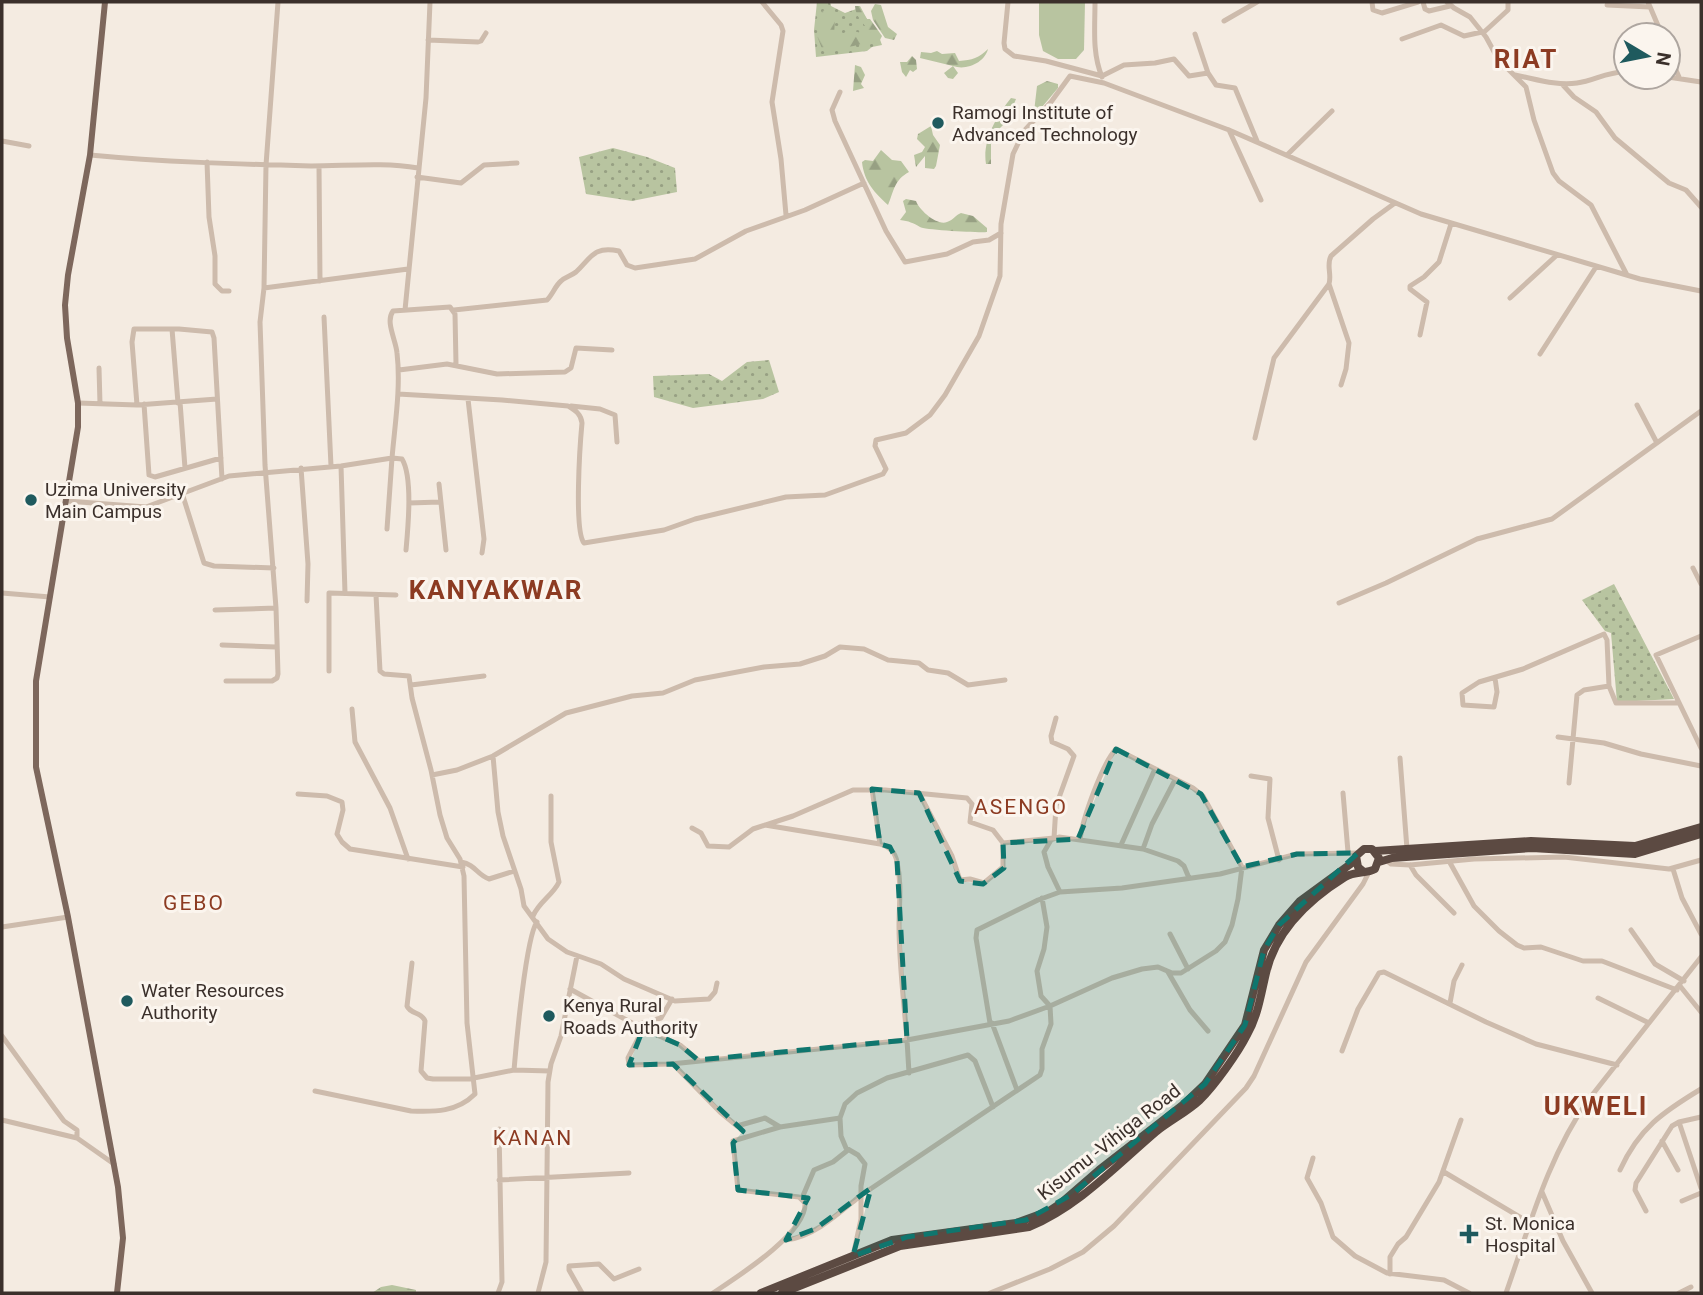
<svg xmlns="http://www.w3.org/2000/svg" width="1703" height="1295" font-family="Roboto,sans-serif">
<defs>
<pattern id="grass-dots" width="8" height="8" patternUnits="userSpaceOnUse" patternTransform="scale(1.75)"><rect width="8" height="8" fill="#b8c4a0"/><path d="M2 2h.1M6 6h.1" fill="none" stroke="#97a083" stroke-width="1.8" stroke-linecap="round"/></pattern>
<pattern id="forest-firs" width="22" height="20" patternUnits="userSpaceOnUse" patternTransform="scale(1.75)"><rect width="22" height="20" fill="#b8c4a0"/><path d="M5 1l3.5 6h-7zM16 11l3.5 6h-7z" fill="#97a083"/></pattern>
</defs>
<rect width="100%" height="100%" fill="#f4ebe1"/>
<!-- grass -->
<path fill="url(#grass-dots)" d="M817,2H830L831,6L845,13L859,8L878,34L882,45L872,47L867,51L816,57L814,30Z
M613,148L647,157L675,168L677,192L632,201L586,194L579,157Z
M769,360L779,392L763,399L693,408L654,397L653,376L709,374L722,381L747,362Z
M1614,584L1674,699L1617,702L1611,633L1605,631L1582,600Z"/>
<!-- forest -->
<path fill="url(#forest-firs)" d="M875,4L881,5L888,27L897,34L894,40L885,38L873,20L871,11Z
M855,6H860L867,19H870L882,36L880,40L874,41C871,28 856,21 855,6Z
M827,10L831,16L835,17L834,37L851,30L873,37C860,49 841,45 828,53L823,51L817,36L822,11Z
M988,49C985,62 967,71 953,66L958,73L953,79L948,78L944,73L953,66L920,58L921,52L931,53L937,51L942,54L955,53L959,61C972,60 979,58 988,49Z
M912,56L916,60L917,69L913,72L910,70L906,77L902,72L900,62H907Z
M855,65L861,67L865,75L861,84L864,88L853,91Z
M1047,81L1058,84V88L1037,113L1034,112L1037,86Z
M1011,98L1016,99L1007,121L1000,128L999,137L991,144V164H986C982,141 997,115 1011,98Z
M931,126L933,135L940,145L936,166L934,169L925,168V156L916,167L914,155L922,152L925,147L917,139L918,134Z
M881,150L892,160L901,161L909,172C894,180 894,191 888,205C875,193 864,182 862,162L865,160L873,161Z
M906,199L916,201C919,210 937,226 947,222C954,220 955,215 961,213L973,216L987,228V232C981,233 924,230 920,227C913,223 909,221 900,220L906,212L903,201Z
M392,1285L416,1290V1293H372L381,1287Z"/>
<!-- garden -->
<path fill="#b8c4a0" d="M1039,2H1085L1084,50L1076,59H1058L1043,51L1039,35Z"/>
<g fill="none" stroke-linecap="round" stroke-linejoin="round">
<!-- minor -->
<path stroke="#cdbbac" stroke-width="5" d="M762,2L781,25L783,31L772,102L781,159L786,215
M1008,2L1004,43L1005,49L1014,56L1046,61L1102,76L1124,65L1155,63L1174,59L1189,76L1208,73
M1095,2C1095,28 1092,53 1102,77
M1372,2L1373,10L1382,13L1418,2
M1423,2L1425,9L1429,11L1450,6
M1447,2L1454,8L1470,17L1486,37L1498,59L1526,87L1534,120L1553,173L1559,181L1591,205L1627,275
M1648,2L1662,35
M1607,5L1650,7
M1224,21L1257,2
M1483,33L1508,10V2
M1195,34L1208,73L1216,85L1235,88L1257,141
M1402,39L1441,25L1464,36L1482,32
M428,40L478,42L481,41L486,33
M1668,52L1679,77
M1515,75C1536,79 1556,86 1577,83C1594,81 1608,71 1626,72
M1668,77L1701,82
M1562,84L1574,97L1596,112L1615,138L1669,183L1686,190L1701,207
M840,92L832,110L835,121L886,231L905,262L947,254L973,242L989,240L1001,233
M1229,130L1261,200
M2,141L29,146
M1288,154L1332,111
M90,155C163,162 237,164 311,166C347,166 383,162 418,168
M207,162L209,217L215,256V284L222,291H229
M319,166L320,281
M417,177L461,183L484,165L517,163
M1329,284L1349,343L1346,369L1341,385
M264,288L408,269
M1510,298L1557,255
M405,310L426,98L430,2
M454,310L547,300C553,294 555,286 561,281C565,277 571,276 576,272C592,257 593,246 619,251L627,265L635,268L695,259L746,231L805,210L864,183
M324,317L331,466
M172,329L178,403
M1420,335L1427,302L1410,289V286L1424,277L1439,262L1451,224
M1540,354L1596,267
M99,368L100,404
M399,370L447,364L497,374L565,372L571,368L576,348L612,350
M398,394L502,400L568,406C576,411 581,414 582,423C580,444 574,531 584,543L664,530L695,519L786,497L825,495L883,474L886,469L875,446L876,440L906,433L930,415L945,395L979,336L1000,276L1001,224L1013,154L1024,131L1051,102L1070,76L1104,83L1229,130L1421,214L1640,279L1701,291
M468,399L484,539L482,553
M180,402L185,468
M78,403L137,405L217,399
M144,404L149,475L155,477L221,458
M137,405L132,342L134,329H179L212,332L214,338L222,479
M1637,405L1657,443
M571,406L600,409L615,415L617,442
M1255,438L1274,358L1329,284C1332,274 1326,265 1331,256L1373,219L1395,203
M341,466L345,593
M301,468L308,564L307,601
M439,484L446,550
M182,493L204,563L214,566L274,568
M67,501L146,507L229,476L341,466L392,458C395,423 401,387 397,353C396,340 385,322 393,311L450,307L455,314L456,364
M409,503L440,502
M387,529L392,458L402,459C413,477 408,528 406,550
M1693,568L1701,584
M2,593L50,597
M1339,603L1386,583L1477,539L1552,519L1701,411
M215,610L276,608
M1701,636L1656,655L1701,748
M222,645L276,647
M329,671V593L396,595
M1495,678L1497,692L1494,707L1463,705L1462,693L1479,682L1523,669L1604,634L1607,640L1609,686L1616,703H1678
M226,681H272L277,678L278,674L276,608L265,465L260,322L264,288L266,165L278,2
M411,685L484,676
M352,709L355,742L390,808L408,859
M1558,737L1604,743L1641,754L1701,766
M493,756L498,812L503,836L521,889L524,906L548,939L567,952L601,964L624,979L675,1001L709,999L715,992L717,983
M1400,758L1407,849
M432,775L457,770L493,756L566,713L632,696L663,693L695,680L764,667L800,664L825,656L840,647L864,649L888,660L919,663L928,670L948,673L968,685L1005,680
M1251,776L1270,779L1268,818L1279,860
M1569,783L1577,695L1584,690L1609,686
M872,789L880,844
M919,793L952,856L960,880L970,879L984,883L1003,867V843L1054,838L1056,806L1074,756L1068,749L1052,742L1051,736L1056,718
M1343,793L1348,852
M298,794L327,796L342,802L343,810L337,834L342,842L350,849L463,867
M692,828L701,833L708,846L729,847L753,829L793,816L853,790H885L967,798L972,804L970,822L993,830L1003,843
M1121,845L1155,769
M1143,849L1152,824L1175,780
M1385,859L1391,864L1410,865L1474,859L1564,857L1669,869L1701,860
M1449,861L1474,906L1499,931L1517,945L1524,948L1541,947L1583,961H1602L1677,990
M461,862C476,865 476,874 489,879L514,871
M1410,865L1416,875L1454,913
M1673,869L1682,898L1701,934
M1060,892L1048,867L1044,852L1051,840L1059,837L1143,849L1178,861L1184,866L1189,878
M533,916C539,902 553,895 559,882L551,842V796
M2,927L68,917
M1631,930L1655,964L1684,981
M1170,934L1188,969
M412,963L407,1006C410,1014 422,1012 425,1021L421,1071L427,1078L433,1079H471
M1168,972L1190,1010L1208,1031
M1680,986L1701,1012
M570,989L643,1029L680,1045L698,1060
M1598,998L1649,1023
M1450,1003L1454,981L1462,965
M990,1023L976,938L977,930L1038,900L1060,892L1122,888L1220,874L1297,854L1358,853
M992,1023L1017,1090
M636,1025L661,1018L672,999
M643,1029L628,1058L629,1065L671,1064L907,1040C904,1002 899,964 899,926C899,904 902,884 897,862C895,851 889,847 880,844L765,825
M2,1036L55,1109L64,1121L77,1130V1138
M1342,1051L1358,1009L1379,973L1384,972L1486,1022L1536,1044L1617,1065
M673,1064L720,1112L737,1126L765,1118L780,1127
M514,1070C516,1046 526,936 537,922
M909,1073L907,1040L1009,1021L1050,1006L1112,978L1142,969L1158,967L1172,973H1181L1216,951L1225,942L1232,925L1238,899L1242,867L1203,796L1193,788L1116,749C1102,764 1083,818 1080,839
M474,1078L514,1070L550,1071
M315,1091L411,1111C435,1112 457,1112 475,1094L467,1023L464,876L460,859L447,838L440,815L431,770L412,698L409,676L384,674L380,671L376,595
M1701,1117L1679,1122L1701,1188
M2,1120L77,1138L114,1164
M1662,1141L1678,1170
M1313,1158L1307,1178L1321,1203L1333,1237L1355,1256L1387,1273L1444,1280L1469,1293
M1620,1170C1639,1128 1663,1112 1701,1089
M1444,1172L1530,1223
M499,1180L629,1173
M1542,1192L1563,1241L1592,1293
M802,1198L814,1170L833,1162L848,1150
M1682,1201L1701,1193
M1646,1211L1635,1190L1636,1183L1672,1126L1679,1122
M786,1240C814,1237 839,1213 860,1196L1040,1075L1042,1069V1049L1051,1024L1050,1006L1041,996L1037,971L1044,949L1047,927L1042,898
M853,1256L861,1219V1186L865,1164L858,1155L846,1148L841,1136L840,1118L845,1104L857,1093L887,1078L968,1055L975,1061L993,1107
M1390,1274V1257L1398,1244L1406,1237L1439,1182L1461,1120
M498,1293L502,1282L499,1129
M538,1293L546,1262L548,1082L551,1064L561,1036L577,956
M582,1293L569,1270V1266L599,1264L614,1279L639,1269
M713,1293C737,1277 807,1233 805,1203L799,1197L738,1190L733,1141L780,1127L840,1118
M990,1293L1050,1269L1083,1252L1114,1226L1246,1088L1254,1076L1306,962L1363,884L1369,872
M1506,1293C1529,1228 1548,1156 1589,1099L1701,957
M1679,1293L1691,1287"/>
<!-- major -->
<path stroke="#7d675c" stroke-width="6" d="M105,2L90,155L68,275L65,305L67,338L78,403V427L36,681V767L68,917L118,1187L123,1238L117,1293"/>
<!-- highway -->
<path stroke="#5c4a42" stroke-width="8" d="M1375,851L1531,841L1635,846L1701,827
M1379,862L1392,858L1532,848L1635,854L1701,834
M761,1293L892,1240L1016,1223L1049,1211L1061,1203L1099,1170L1184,1104L1205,1084L1245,1025L1264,950L1279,925L1300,901L1356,860
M782,1293L900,1246L1029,1227C1078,1207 1117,1165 1157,1131C1171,1120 1187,1112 1200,1100C1215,1085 1238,1053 1247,1035C1258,1016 1261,994 1266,973C1276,930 1308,900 1345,877C1355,871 1366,874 1375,869L1379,858L1372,849H1364L1356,856L1358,867L1364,872"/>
</g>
<!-- marked area -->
<path fill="#0f766e" fill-opacity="0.2" stroke="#0f766e" stroke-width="5" stroke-dasharray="14 9" stroke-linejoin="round" d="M1116,749L1201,794L1242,867L1297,854L1358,853L1279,925L1264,950L1245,1025L1205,1084L1071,1195L1026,1220L907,1237L853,1256L871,1188L815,1229L786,1240L808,1198L738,1190L733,1143L743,1131L673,1064L629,1065L643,1029L680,1045L698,1060L907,1040L897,861L890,847L880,844L872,789L919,793L960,881L983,884L1004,868L1003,843L1078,839Z"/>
<!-- markers -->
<g fill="#1f5a5e" stroke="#fbf5ee" stroke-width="2.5">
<circle cx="938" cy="123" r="7"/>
<circle cx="31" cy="500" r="7"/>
<circle cx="127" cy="1001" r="7"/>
<circle cx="549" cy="1016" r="7"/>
<path d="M1465.5 1223.5h7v7h7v7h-7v7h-7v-7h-7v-7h7z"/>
</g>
<g text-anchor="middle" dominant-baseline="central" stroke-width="6" stroke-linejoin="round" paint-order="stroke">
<!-- poi labels -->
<g font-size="19" fill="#3b302b" stroke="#fbf5ee" text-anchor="start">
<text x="952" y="112">Ramogi Institute of<tspan x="952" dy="22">Advanced Technology</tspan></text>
<text x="45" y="489">Uzima University<tspan x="45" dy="22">Main Campus</tspan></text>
<text x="141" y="990">Water Resources<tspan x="141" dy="22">Authority</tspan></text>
<text x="563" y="1005">Kenya Rural<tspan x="563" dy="22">Roads Authority</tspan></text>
<text x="1485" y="1223">St. Monica<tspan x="1485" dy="22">Hospital</tspan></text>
</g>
<!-- street labels -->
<g font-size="19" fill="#3b302b" stroke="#fbf5ee">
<text transform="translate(1109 1142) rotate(-38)">Kisumu -Vihiga Road</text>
</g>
<!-- neighbourhood labels -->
<g font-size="21" letter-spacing="2" fill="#8c3b22" stroke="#fbf5ee">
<text x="1021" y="807">ASENGO</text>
<text x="194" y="903">GEBO</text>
<text x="533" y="1138">KANAN</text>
</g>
<!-- district labels -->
<g font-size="26" font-weight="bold" letter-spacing="2" fill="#8c3b22" stroke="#fbf5ee">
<text x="1526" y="59">RIAT</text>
<text x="496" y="590">KANYAKWAR</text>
<text x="1596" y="1106">UKWELI</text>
</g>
</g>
<!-- border -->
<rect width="1703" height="1295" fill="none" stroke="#3b302b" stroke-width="7"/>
<!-- north arrow -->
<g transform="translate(1647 56) rotate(100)"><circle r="33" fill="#fbf5ee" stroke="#aea6a0" stroke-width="2"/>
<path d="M0-5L12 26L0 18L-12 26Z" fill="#1f5a5e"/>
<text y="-10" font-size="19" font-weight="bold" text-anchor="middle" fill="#3b302b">N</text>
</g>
</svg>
